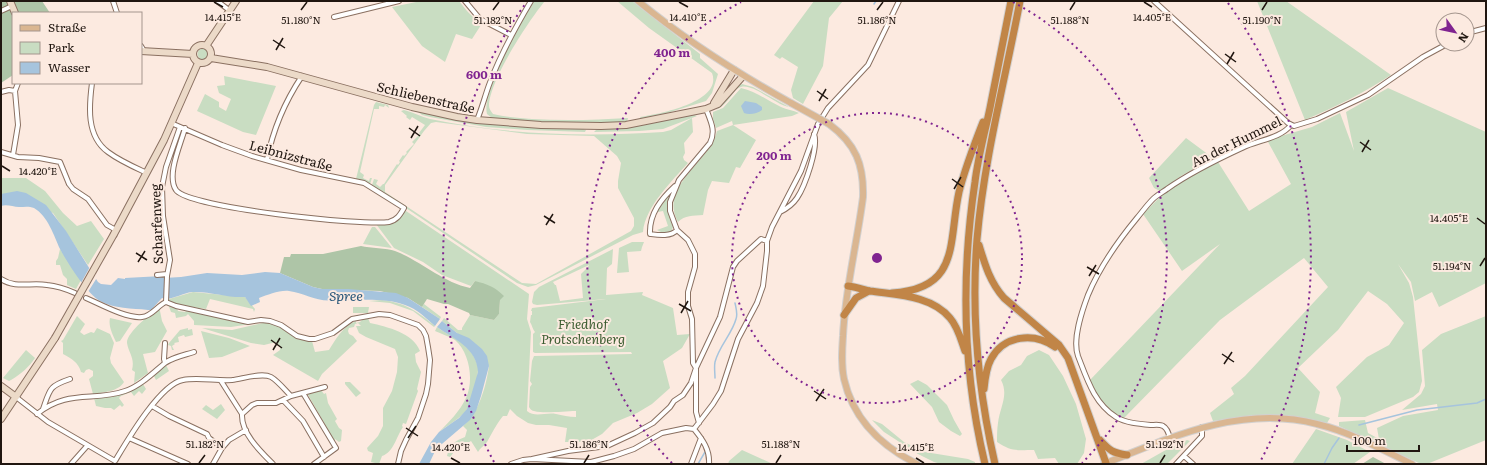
<svg xmlns="http://www.w3.org/2000/svg" width="1487" height="465" font-family="Literata,serif">
<rect width="100%" height="100%" fill="#fceae0"/>
<!-- green -->
<path fill="#c9ddc2" fill-rule="evenodd" d="M421,1H459L467,11L481,25L472,39L456,34L445,62L422,46L392,7Z
M534,1H545C529,20 489,81 489,106C489,109 491,111 493,114C506,117 519,118 532,119C564,121 596,120 628,118L627,122C582,125 536,123 492,118L487,114C481,92 521,22 534,1Z
M617,1H632L700,54V58L718,74L712,93L706,101L648,119L641,120L640,117C659,114 723,102 712,73L649,28Z
M814,1H843L829,18L823,66L803,104L793,98L791,90L798,67L782,57L780,59L774,55Z
M1257,1H1286L1391,75C1364,93 1335,107 1305,120Z
M197.5 54a5.5 5.5 0 1 1 11 0a5.5 5.5 0 1 1-11 0Z
M224,76L276,86L256,135L243,132L197,111L205,94L219,102V107L226,111L231,99L219,93L217,86L225,85Z
M742,84L753,87L789,107C776,105 753,83 741,87C735,88 732,96 728,100C725,104 720,108 716,110L725,101L735,88Z
M741,88C756,91 768,101 781,107C787,110 793,110 799,113L792,116L733,125L756,140L740,168L736,167L729,183L712,181L708,190L703,215C693,216 685,215 678,222C658,186 710,162 717,131L733,125L732,121L716,128L713,119V112L723,108Z
M1388,88L1486,132V283L1439,307L1432,292L1415,301L1411,282L1398,264L1409,283L1413,297L1422,381L1419,392L1413,397L1365,417H1338L1341,398L1336,387L1367,357L1389,345L1404,323L1387,304L1368,291L1338,330L1298,368L1320,392L1315,413L1330,418L1327,423L1297,417L1254,415L1213,421L1210,413L1234,394L1231,388L1245,376L1328,287L1304,258L1220,320L1124,418C1104,409 1098,400 1090,380L1220,244L1182,271L1143,214L1162,195L1183,180L1218,162L1249,211L1291,184L1267,140L1312,127L1340,113L1354,151L1346,112Z
M376,102L388,105L389,108L385,105L384,107L379,106V109H374L360,172L364,175L363,178L369,181L370,178H372L370,184L356,179L374,105Z
M404,110C413,112 421,117 430,119C506,135 586,137 663,132L671,130L692,118L693,132L684,143L685,153L683,157L684,160L688,163C672,181 645,207 643,232L633,235L536,285L528,287L517,283L372,185L374,179L378,180L376,184L380,187L383,184H384L397,164L398,165L400,162L399,161L403,155L404,156L407,153L406,152L414,144L412,142L420,134L419,133L425,125L412,117L410,120L406,117L407,116L401,111ZM436,122L527,134L594,136L617,156L621,163L618,181V188L634,218V226L631,231L536,284L522,283L385,192V185L424,131L431,123Z
M417,111C473,125 526,128 583,129L586,130L585,132L527,130L486,127L430,117L422,115Z
M694,115L697,116L663,129L639,131L594,132L596,130L626,128Z
M1186,138L1213,158L1181,176L1160,191L1154,188L1149,178Z
M1,178H26L45,191L63,213L77,226L91,221L104,239L88,265L53,213L1,194Z
M670,194C665,207 670,215 673,227L671,232L663,233L657,230L668,226L663,211L658,212L657,210Z
M406,211L529,294L527,319L531,332L527,411C535,418 546,412 556,414C562,415 569,417 576,417V411C564,411 545,414 534,411C531,410 531,410 529,407L530,387L532,384L530,381L532,361L534,356L632,354L631,352L535,353L533,352V334L535,332C533,330 532,325 530,322L531,315H532V311H531L532,308L606,299L537,305L533,304L532,302L534,292L539,287L613,249L612,264L607,268L606,295L643,292L642,295L673,308L677,335L690,334L682,348L663,361L670,388L652,404L637,413L613,423L602,434L588,442H565L567,428L549,425H536L528,423L517,416L510,409L507,416H503C496,425 492,433 487,442C484,446 480,448 478,452L471,441L454,452L450,457L447,456C449,445 455,441 465,437L467,430L463,426C479,412 486,387 489,366L457,333L442,321L444,318L458,330H462V328L470,315L494,320L499,314L500,300L475,281L471,286L442,275L423,262L394,248L376,224C382,223 391,223 397,221C401,218 401,213 406,211ZM589,265L588,267L581,274L583,298L560,301L556,285H555L553,282Z
M372,227H375L392,248L363,244Z
M632,242H644L642,247L641,251L627,252L629,272L617,273L619,248Z
M60,249L81,280L76,289L67,285V279L63,275L60,265H56V261L58,258Z
M193,292L245,297L255,309L254,312L253,309L210,299L206,309L177,305L169,301V299Z
M382,300C406,303 417,311 435,326L434,327L413,311L390,303L369,301Z
M168,304L171,307L177,308L178,311L185,312L187,310L248,323H257L231,327L194,325V321L188,314L186,316L176,318L175,313L171,312Z
M424,304L441,317L440,319L422,307Z
M159,306L162,321L167,331L155,352L143,354L148,373L134,383L135,372L132,370C135,358 129,354 127,343C126,333 152,313 159,306Z
M353,307H369L368,313H353Z
M77,316L85,324L80,332L84,335L91,332L94,333L97,328L110,334L114,343L110,358L111,363L124,382C118,392 103,392 93,394L89,379L93,376V371L89,369L86,370L84,373L81,372C78,362 72,359 63,354V343L61,341L63,340Z
M1486,316V440L1427,464H1421L1339,426V422L1365,420L1368,433L1379,439L1377,428L1403,416L1438,410L1437,404L1402,410L1421,394L1425,386L1422,350L1441,334Z
M110,318L132,323L120,341L116,342C113,335 108,326 110,318Z
M368,318L370,323C388,327 413,333 420,351L415,354L416,362L421,372L417,389L418,391L406,424L403,423L402,426L403,427C396,437 394,452 382,456L379,464L371,462L373,453L368,451L367,448L378,436L383,426V408L392,391L397,372L398,357L395,349L366,337L359,333L356,326H361L358,323L355,324L354,327L349,328L348,331L349,334L353,336L357,341L322,374L318,381L273,355L280,350V346L276,342L264,345L251,343L202,328L232,330L263,323H271L280,327L297,338L312,341L315,352L329,350C336,339 343,326 356,321V323L360,322L362,320Z
M437,327C448,335 464,341 472,353C474,356 477,363 478,367C479,376 471,404 466,411C458,420 448,425 439,432C449,422 460,411 466,398C474,381 470,353 455,340C449,336 441,334 435,331Z
M188,328V330L192,329L193,335L185,337L184,335L178,337L179,342L174,343L175,344L172,346L174,350H172L171,346L168,345L169,343L180,330Z
M201,331L229,338L250,346L222,357L209,358Z
M26,350L35,358C29,367 21,374 11,380L9,381L3,378Z
M1039,350L1049,355L1063,376L1076,404L1086,439L1084,453L1077,464H1059L1055,458L1038,459L1034,450C1017,450 1012,452 997,442C997,436 997,429 998,423C1000,407 1009,395 1001,380L1009,371L1021,365L1027,356Z
M166,365L169,371L156,380L153,374Z
M918,380L927,385L947,405L954,420L962,434L960,436L951,431L939,422L932,407L910,384Z
M345,382H350L361,393L356,397L345,384Z
M143,384L146,389L142,394L139,391L134,396L131,392L121,396L119,398L124,405L122,407L120,405L114,410L111,408H105L96,406L94,398L123,394Z
M321,390L324,394L326,393L328,403L337,419L335,421L339,428L342,430L341,441L339,442L335,439V442L307,393Z
M221,404L225,410L217,419L202,409L206,405L213,410Z
M872,420L882,424L904,442L925,452L968,459L975,462V464H941L934,462L918,454L884,432Z
M1316,429L1347,440L1370,452L1353,464H1292Z
M1187,440L1190,441L1167,464H1141L1164,451Z
M742,450L773,464H728L729,461Z"/>
<!-- forest -->
<path fill="#aec5a7" d="M1,1H42L50,13H13V75L1,83Z
M361,246C370,248 387,248 395,251C421,261 442,282 470,288L475,281C487,284 495,287 504,296L500,300L499,314L494,320L470,315L469,313L448,304H444L427,299L422,307L408,298L380,291L322,289L313,287L280,273L284,257H290L291,254H323Z
M1373,457L1386,464H1362Z"/>
<!-- water -->
<path fill="#a6c4dd" d="M745,101L756,103L762,107V110C757,114 749,115 744,113L741,106Z
M17,191L26,193L46,205L66,231L98,282L101,284L111,285L118,278L125,279V278L162,276L164,278L181,277L207,273L242,275L265,272L280,273L313,287L322,289H348L396,293L408,298L440,319L435,326C426,318 417,309 405,305C383,297 357,301 335,300C318,303 305,293 289,291C279,290 268,295 259,298L260,302L251,306L245,297C227,298 210,291 192,292C182,293 171,301 162,298L151,310H148C132,308 114,309 100,301C87,294 67,262 60,249C54,236 48,216 34,208C29,206 24,207 19,207C13,207 7,204 1,206V194Z
M442,321L457,333L469,338L482,349L487,356L489,366L481,396L476,411L470,420L436,449L429,464H419L431,442L439,432L459,418L467,409L478,372C477,348 454,339 437,327Z"/>
<!-- pier -->
<path fill="#fceae0" d="M91,265L98,276L88,292L81,283Z"/>
<g fill="none" stroke-linecap="round" stroke-linejoin="round">
<!-- stream -->
<path stroke="#a6c4dd" stroke-width="1.5" d="M874,4L876,1
M715,378C715,373 714,367 715,362C719,346 732,334 736,319C738,314 736,308 735,303
M1359,425L1417,410L1477,403L1486,399
M698,464L705,452
M1324,464L1332,448L1339,438"/>
<defs>
<path id="street" d="M113,1L117,13
M217,1L229,10
M465,1L480,19L511,35
M1154,1L1288,123L1294,126L1317,119L1368,95L1423,57L1447,44
M1,11L12,6
M334,17L399,1
M1467,33L1486,28
M141,46L144,51
M92,83C89,106 86,136 108,152C120,161 134,167 147,173
M1,92L9,90L15,91
M477,120C482,108 485,96 489,85C500,55 515,28 531,1
M171,123L222,145L252,156L301,170L364,183L404,208C400,215 397,220 389,222C363,226 189,208 176,190C166,175 181,144 185,128
M1,152L18,157L39,158L60,162L69,184L73,189L88,199L107,225L116,230
M13,155L18,125L15,91L18,83
M267,160C273,129 284,103 302,76
M675,186C661,199 649,214 650,234C658,235 671,237 677,230
M780,212C788,208 793,204 797,198C805,186 819,147 814,134
M157,275L167,274
M1,279C16,289 31,282 47,285C57,286 66,289 75,293
M86,298C100,304 127,319 142,317C152,316 158,305 166,302
M166,302L176,306L248,322L261,320L270,321L281,325L297,336L309,339H315L333,333L352,319L379,314L390,315L418,325L423,330L426,336L428,347L430,360L428,384L426,394L418,418L406,440L401,451L398,464
M166,302L167,276L170,260L163,216L162,187L166,167L180,127
M165,343L164,359L165,363
M221,381L242,414
M303,393L336,448L314,464
M16,397L48,422L115,461C127,441 160,384 183,380C197,377 216,381 232,380C242,379 262,372 271,377C278,381 285,390 291,396
M283,400L303,421L324,457
M152,406L169,416L207,434L209,438L222,448
M43,409C50,389 49,386 70,379
M37,414C68,389 93,402 125,391C140,386 153,373 165,363C173,357 185,355 194,352
M699,423L696,412V368L693,363L692,319L688,306V292L695,267V254L688,240L677,230L670,211V202L679,180L710,143C716,131 711,122 706,109
M694,429L713,404L721,391L738,339L757,303L763,286L767,251V241L772,227L801,171L818,124L828,108L868,65L899,1
M694,429C703,440 710,450 709,464
M129,438L188,464
M1170,439C1169,434 1167,428 1163,426C1160,424 1154,425 1151,425C1139,424 1126,423 1116,417C1094,403 1087,379 1078,356C1072,339 1082,311 1088,295C1100,266 1118,241 1137,218C1142,212 1147,205 1153,199C1157,195 1163,192 1167,189C1191,172 1216,160 1242,148C1257,140 1280,139 1291,125
M1184,456L1193,464
M532,459L568,451L607,446L635,433L653,423L670,407L674,401L683,395L691,383L696,368L720,317L733,267L737,261L761,239L767,241
M71,464L87,446
M213,464L222,448L229,440L246,430
M273,464C260,451 241,433 242,414L252,405L257,403H276L291,396L325,387
M511,464L523,460L532,459L591,462L614,456L634,449L662,433L686,428L694,429
M691,464L701,438
M1176,464L1202,436V427"/>
<path id="secondary" d="M10,1L15,13
M193 54a9 9 0 1 1 18 0a9 9 0 1 1-18 0Z
M206,46L236,1
M141,51L193,54
M211,58L267,67L412,107L457,117L477,120L541,125L601,126L626,125L706,109L718,104L743,76
M714,103L734,70
M114,234L164,140L198,63
M1,386L16,397
M1,419L55,338"/>
<path id="primary" d="M638,1C685,40 737,73 791,103
M829,124C856,144 864,165 863,197C857,244 845,290 843,336C842,351 841,365 844,379C853,419 881,446 917,464
M1104,464C1171,437 1243,404 1317,424C1350,432 1381,449 1412,464"/>
<path id="highway" d="M979,245C985,265 990,282 1004,298L1059,345L1068,358L1106,463
M848,286C855,287 862,289 870,291C896,295 931,295 950,318C958,327 961,340 965,351
M892,293C961,289 948,242 959,192C965,168 974,145 983,122
M844,315L856,298L869,291
M984,389C985,379 986,368 991,359C1004,335 1034,332 1055,347
M1100,440C1110,451 1113,453 1127,455
M985,464C963,372 961,275 975,182C978,157 985,132 990,108C997,72 1004,37 1011,1
M995,464C978,390 971,315 977,239C984,159 1005,80 1020,1"/>
</defs>
<!-- street casing -->
<use href="#street" stroke="#8a7061" stroke-width="6"/>
<!-- secondary casing -->
<use href="#secondary" stroke="#8a7061" stroke-width="8"/>
<!-- primary casing -->
<use href="#primary" stroke="#d2d0cf" stroke-width="8"/>
<!-- highway casing -->
<use href="#highway" stroke="#d2d0cf" stroke-width="9"/>
<!-- street -->
<use href="#street" stroke="#fff" stroke-width="4"/>
<!-- secondary -->
<use href="#secondary" stroke="#ecdac8" stroke-width="6"/>
<!-- primary -->
<use href="#primary" stroke="#dab691" stroke-width="6"/>
<!-- highway -->
<use href="#highway" stroke="#c18547" stroke-width="7"/>
<defs>
<path id="secondary-bridge" d="M55,338L114,234"/>
<path id="primary-bridge" d="M791,103L829,124"/>
</defs>
<!-- secondary-bridge casing -->
<use href="#secondary-bridge" stroke="#8a7061" stroke-width="8" stroke-linecap="butt"/>
<!-- primary-bridge casing -->
<use href="#primary-bridge" stroke="#d2d0cf" stroke-width="8" stroke-linecap="butt"/>
<!-- secondary-bridge -->
<use href="#secondary-bridge" stroke="#ecdac8" stroke-width="6"/>
<!-- primary-bridge -->
<use href="#primary-bridge" stroke="#dab691" stroke-width="6"/>
</g>
<!-- ticks -->
<path fill="none" stroke="#201610" stroke-width="1.5" d="M214,2L223,7M679,2L688,7M1144,2L1152,7M301,10L307,2M493,10L499,2M877,10L883,2M1070,10L1075,2M1262,10L1267,2M273,40L285,48M276,50L283,38M1225,54L1236,62M1227,64L1234,52M817,91L828,99M819,101L826,89M409,128L420,136M411,138L418,126M1360,142L1371,150M1362,152L1369,140M2,166L10,171M952,179L963,187M954,189L961,177M544,216L555,223M1477,218L1485,224M546,225L553,214M136,253L147,260M138,262L145,251M1480,266L1485,258M1087,267L1099,274M1089,276L1096,265M679,304L691,311M681,313L688,301M271,340L282,348M273,350L280,338M1222,354L1234,362M1224,364L1232,352M814,391L826,399M816,401L824,389M406,428L418,436M408,438L416,426M451,458L460,463M916,458L924,463M199,463L205,455M584,463L589,455M776,463L781,455M1160,463L1165,455"/>
<!-- distance rings -->
<g fill="none" stroke="#802490" stroke-width="2" stroke-dasharray="2 4">
<circle cx="877" cy="258" r="145"/>
<path d="M672 463A290 290 0 0 1 741 2M1013 2A290 290 0 0 1 1082 463"/>
<path d="M494 462A434 434 0 0 1 526 3M1228 3A434 434 0 0 1 1260 462"/>
</g>
<g text-anchor="middle" dominant-baseline="central" stroke-width="4" stroke-linejoin="round" paint-order="stroke">
<!-- street labels -->
<g font-size="13" fill="#201610" stroke="#fceae0">
<text transform="translate(426 97) rotate(13)">Schliebenstraße</text>
<text transform="translate(1236 141) rotate(-26)">An der Hummel</text>
<text transform="translate(291 155) rotate(15)">Leibnizstraße</text>
<text transform="translate(156 224) rotate(-92)">Scharfenweg</text>
</g>
<!-- park labels -->
<g font-size="13" font-style="italic" fill="#3b5c30" stroke="#fceae0">
<text x="583" y="323">Friedhof<tspan x="583" dy="15">Protschenberg</tspan></text>
</g>
<!-- water labels -->
<g font-size="14" font-style="italic" fill="#28577a" stroke="#fceae0">
<text x="346" y="295">Spree</text>
</g>
</g>
<g font-size="10" text-anchor="middle" fill="#201610" stroke="#fceae0" stroke-width="4" stroke-linejoin="round" paint-order="stroke">
<text x="688" y="21">14.410°E</text>
<text x="223" y="21">14.415°E</text>
<text x="1152" y="21">14.405°E</text>
<text x="301" y="24">51.180°N</text>
<text x="493" y="24">51.182°N</text>
<text x="877" y="24">51.186°N</text>
<text x="1070" y="24">51.188°N</text>
<text x="1262" y="24">51.190°N</text>
<text x="38" y="175">14.420°E</text>
<text x="1449" y="222">14.405°E</text>
<text x="1452" y="270">51.194°N</text>
<text x="205" y="448">51.182°N</text>
<text x="589" y="448">51.186°N</text>
<text x="781" y="448">51.188°N</text>
<text x="1165" y="448">51.192°N</text>
<text x="451" y="451">14.420°E</text>
<text x="916" y="451">14.415°E</text>
</g>
<circle cx="877" cy="258" r="6" fill="#802490" stroke="#fceae0" stroke-width="2"/>
<g font-size="12" text-anchor="middle" font-weight="bold" fill="#802490" stroke="#fceae0" stroke-width="4" stroke-linejoin="round" paint-order="stroke">
<text x="672" y="57">400 m</text>
<text x="484" y="79">600 m</text>
<text x="774" y="160">200 m</text>
</g>
<!-- border -->
<rect width="1487" height="465" fill="none" stroke="#201610" stroke-width="4"/>
<!-- legend -->
<rect x="12" y="12" width="130" height="72" fill="#fceae0" stroke="#a4958d"/>
<rect x="20" y="25" width="20" height="6" fill="#dab691" stroke="#a4958d"/>
<text x="48" y="32" font-size="12" fill="#201610">Straße</text>
<rect x="20" y="42" width="20" height="12" fill="#c9ddc2" stroke="#a4958d"/>
<text x="48" y="52" font-size="12" fill="#201610">Park</text>
<rect x="20" y="62" width="20" height="12" fill="#a6c4dd" stroke="#a4958d"/>
<text x="48" y="72" font-size="12" fill="#201610">Wasser</text>
<!-- north arrow -->
<g transform="translate(1455 32) rotate(123)"><circle r="19" fill="#fceae0" stroke="#a4958d"/>
<path d="M0-3L7 15L0 10L-7 15Z" fill="#802490"/>
<text y="-6" font-size="11" font-weight="bold" text-anchor="middle" fill="#201610">N</text>
</g>
<!-- scale -->
<path d="M1347 445v6h72v-6" fill="none" stroke="#201610" stroke-width="2"/>
<text x="1353" y="445" font-size="12" fill="#201610" stroke="#fceae0" stroke-width="3" paint-order="stroke">100 m</text>
</svg>
